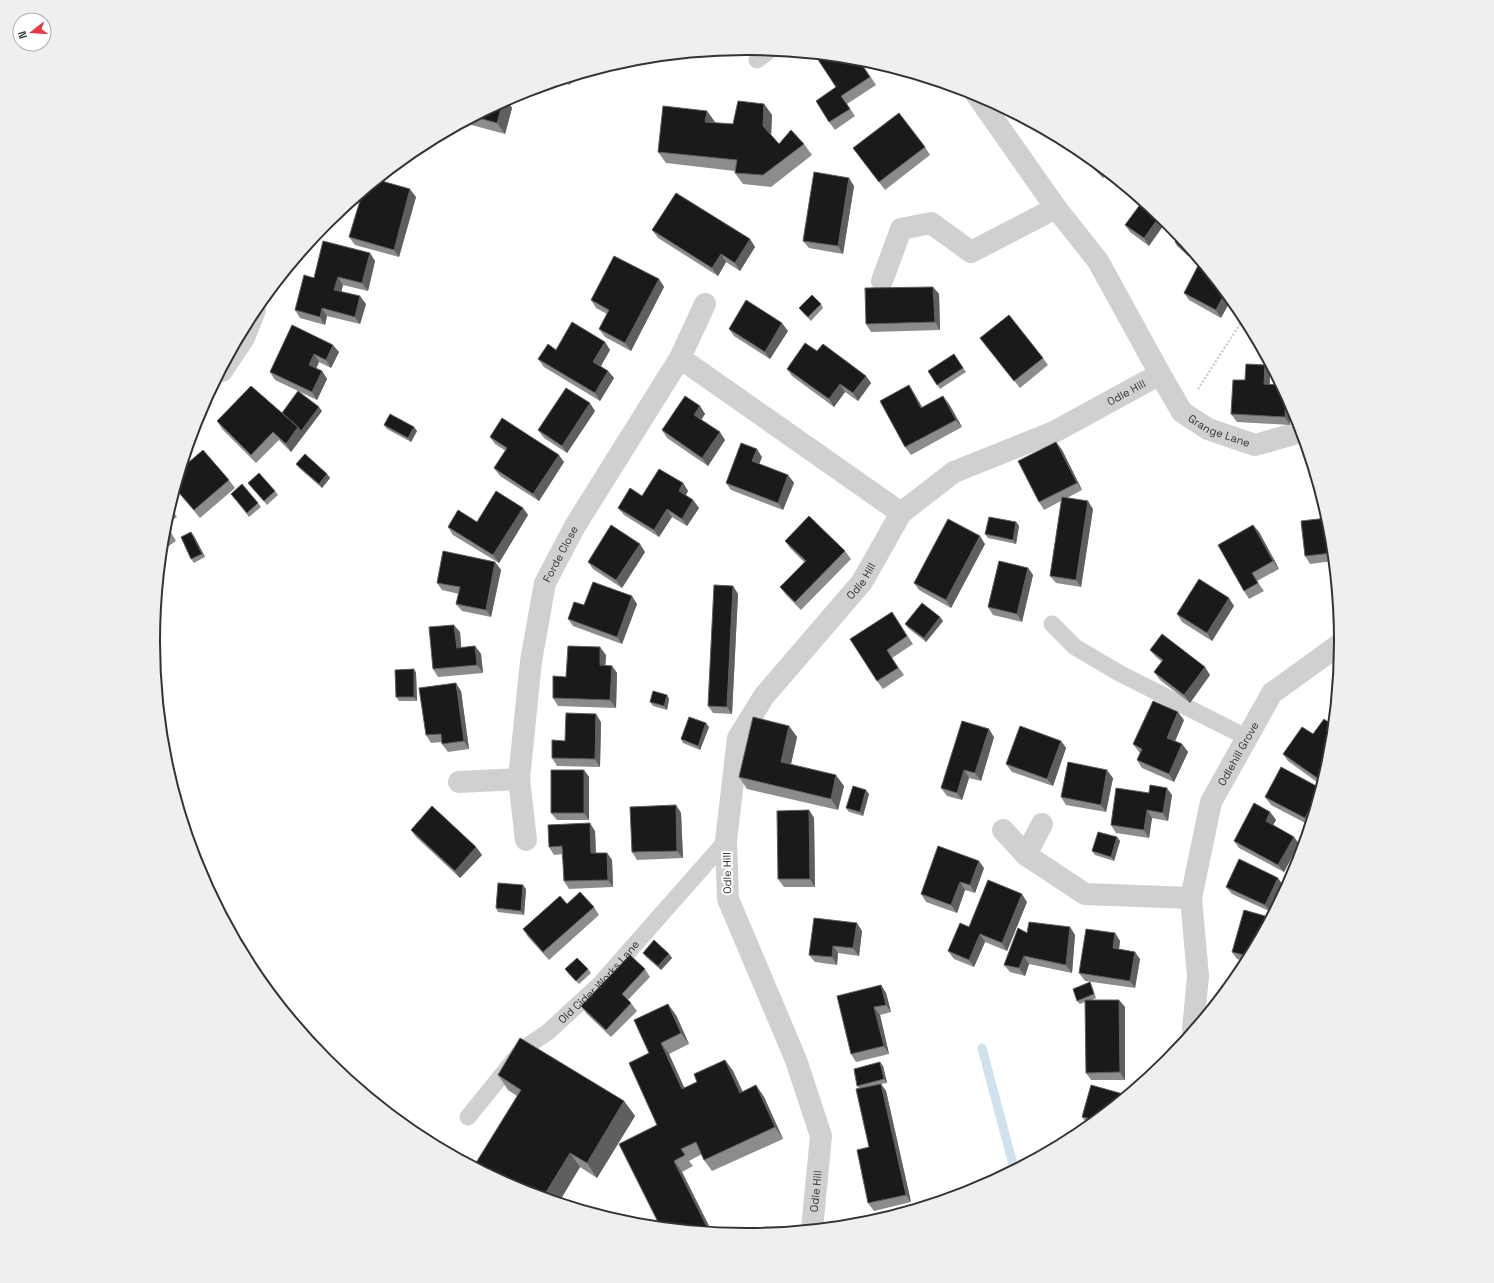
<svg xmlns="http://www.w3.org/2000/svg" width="1494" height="1283" font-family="'Space Grotesk',sans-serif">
<rect width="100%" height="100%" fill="#fff"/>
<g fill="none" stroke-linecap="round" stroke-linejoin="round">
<!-- stream -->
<path stroke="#cfe2ee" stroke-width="9" d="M982,1048L1014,1168"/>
<!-- path -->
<path stroke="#cdcdcd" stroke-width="2.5" stroke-dasharray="2 2" stroke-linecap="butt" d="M1198,389L1244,318"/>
<!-- service -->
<g stroke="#d0d0d0" stroke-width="17">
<path d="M757,60L770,50"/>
<path d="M1052,624L1075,647L1119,673L1248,738"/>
<path id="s1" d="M468,1117L523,1049L548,1032L599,985L726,841"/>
</g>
<!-- minor -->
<g stroke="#d0d0d0" stroke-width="22">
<path d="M882,281L901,229L931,223L971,252L1056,208"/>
<path d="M680,358L901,513"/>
<path d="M222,371L244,338L255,310"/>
<path id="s2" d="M1160,374L1182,412L1208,429L1255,445L1301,432"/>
<path d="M459,782L519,779"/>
<path d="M1003,830L1026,855L1085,894L1191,898"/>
<path id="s3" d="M526,840L519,779L531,661L545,583L575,526L680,358L705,304"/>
<path d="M1026,855L1042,824"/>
<path id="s4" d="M1193,1029L1198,976L1191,898L1211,802L1272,693L1340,644"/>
<path id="s5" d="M812,1229L821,1136L796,1060L728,899L726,841L738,738L764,696L862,582L901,513L954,472L1054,432L1160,374L1098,261L1056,208L976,94"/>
</g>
</g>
<!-- wall -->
<path fill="#8c8c8c" d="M859,59L876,85L847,104L855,116L835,130L829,122L836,87Z
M581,75L569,85L564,80Z
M507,100L512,108L505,134L464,123Z
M764,104L772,115L771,135L779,144H804L812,155L771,187L743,184L735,173V171L666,163L658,152L707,111L715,123L733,124Z
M1002,108L1014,115L1008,117Z
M1068,144L1077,148L1108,174L1103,178Z
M925,147L930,155L885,190L853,148Z
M379,181L416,197L399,257L355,245L349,237Z
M854,186L843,254L809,248L803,241Z
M1142,202L1149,246L1130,232L1125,225Z
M652,230L750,239L755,247L740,271L726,262L718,276L658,238Z
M1179,237L1188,256L1177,246L1175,242Z
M370,253L375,261L368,291L343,285L341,291L366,304L360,324L327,316L325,325L300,318L295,310L314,278Z
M1200,262L1221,318L1189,300L1184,293Z
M659,279L664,287L631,351L605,337L599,329L607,314L596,308L591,300Z
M933,287L939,294L940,330L871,332L866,324Z
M821,304L823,308L811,321L802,312L799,308Z
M292,325L339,352L331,368L319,362L316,369L322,371L327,379L317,400L275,380L270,372Z
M729,329L788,331L770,359L734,336Z
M980,338L1043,358L1048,365L1020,388L986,346Z
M605,342L610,350L601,366L608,371L614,378L600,401L544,367L538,359L556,350Z
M817,351L866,376L871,383L858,401L845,392L834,407L792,376L787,369Z
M954,354L966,372L940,389L928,371Z
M1270,373V384L1290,425L1237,422L1231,414L1245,380Z
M914,393L922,407L949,404L962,427L911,455L905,447Z
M700,406L705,414L701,420L725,440L708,466L667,438L662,430Z
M322,411L291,452L279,440L256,463L222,429L217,421L282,413Z
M595,411L567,453L544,438L538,430Z
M384,425L414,427L417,431L411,442L387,429Z
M490,437L564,462L539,501L500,476L494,468L506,451L495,444Z
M1056,442L1062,450L1082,490L1067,498L1093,509L1081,587L1056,583L1050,576L1061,501L1044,510L1039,502Z
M762,457L759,464L788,475L794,483L783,510L731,490L726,483Z
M296,464L327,474L330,478L322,488L299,468Z
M182,468L229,480L235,488L200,518L176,490Z
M248,483L275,491L278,495L267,505Z
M683,483L688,491L686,495L693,500L699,508L687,526L672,517L659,537L624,515L618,508L642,496Z
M231,494L258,503L261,507L249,517Z
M170,507L177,517L166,524L176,541L163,550L165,525Z
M523,508L528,515L499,563L453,535L448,527L477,522Z
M1016,522L1019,526L1016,544L988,538L985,534Z
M1253,525L1259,532L1279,569L1257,581L1264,591L1249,599L1244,591Z
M1329,526L1333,561L1310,564L1305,556Z
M194,536L205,557L194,563L191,559Z
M785,541L845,551L851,559L801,610L786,595L780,587L804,562L790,548Z
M985,544L951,608L919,590L914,583Z
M645,552L622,588L593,569L588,562Z
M495,562L501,570L491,617L462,611L456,604L459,594L442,590L437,583Z
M1028,568L1033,575L1022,622L993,615L988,607Z
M733,586L738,594L732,714L713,713L708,706Z
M637,604L622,644L573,626L568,619Z
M1234,606L1212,641L1182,622L1177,614Z
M892,612L913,644L892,658L904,675L883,689L877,681Z
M943,621L926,642L908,628L905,624Z
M460,632L461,648L475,646L481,654L483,673L438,677L433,669Z
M1150,650L1210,675L1190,703L1160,680L1154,672L1162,662L1156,657Z
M606,655L605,665L612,666L617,673L616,708L558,706L553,698L566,677Z
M414,669L416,673L417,701H399L396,697Z
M461,691L469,749L448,752L442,744V742L431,743L426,735Z
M667,695L669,699L667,710L653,706L650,702Z
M1184,720L1175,741L1182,744L1188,752L1174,782L1142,768L1137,760L1140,753L1139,752L1133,744Z
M601,722L600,767L557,766L552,758L565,741Z
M789,726L797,737L791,764L844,786L838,810L747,789L739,777Z
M709,727L700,750L683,743L681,739Z
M994,737L981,781L969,778L962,800L947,796L941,788Z
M1061,741L1066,748L1053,786L1012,772L1006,764Z
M1283,754L1329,758L1321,785L1288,761Z
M584,770L589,777V820H557L551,813Z
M1113,778L1106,812L1066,805L1061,797Z
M1320,788L1309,825L1271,805L1265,797Z
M869,794L863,816L849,812L846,808Z
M1172,795L1168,821L1152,818L1149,838L1116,833L1111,825Z
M676,805L681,813L683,858L637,860L632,852Z
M809,810L814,818L815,887H784L778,879Z
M1270,812L1276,820L1273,825L1294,837L1299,844L1284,872L1239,848L1234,841Z
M411,830L476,847L482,855L460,878L416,837Z
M595,831L596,853H607L612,860L613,887L569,889L564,881L563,854L554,855L549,847Z
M1117,837L1120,841L1114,861L1095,855L1092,851Z
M984,868L975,893L965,890L957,913L926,902L921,894Z
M1283,885L1271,912L1232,894L1226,887Z
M526,889L524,915L498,912L496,908Z
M1027,902L1007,951L985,942L974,967L954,959L948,951Z
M567,904L594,907L599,915L549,960L528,937L523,929Z
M1265,916L1268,920L1246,962L1237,959L1232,952Z
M1070,927L1075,935L1072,973L1029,964L1025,976L1010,972L1004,965L1027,933Z
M862,931L859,956L838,953L837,965L815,962L809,955Z
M1115,933L1120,941L1119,949L1140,959L1135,988L1085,981L1079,973Z
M643,953L669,954L672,958L661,970L646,957Z
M565,969H588L591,973L579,984L568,973Z
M645,969L650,977L628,1000L631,1003L637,1011L611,1037L587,1014L581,1006Z
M1090,982L1092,986L1096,998L1092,1000H1119L1125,1007V1080H1091L1086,1073L1085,1002L1080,1004L1077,1001Z
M881,985L886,993L891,1012L880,1015L889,1054L856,1062L851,1054Z
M676,1015L689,1044L669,1054L684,1088L697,1082L725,1060L733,1071L743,1092L756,1085L764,1097L783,1139L712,1171L704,1160L702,1154L689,1161L693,1166L682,1172L712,1232L660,1226L657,1125L649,1053Z
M883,1066L887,1083L881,1084L886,1091L911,1202L874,1211L868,1203L869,1147L859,1088L857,1086Z
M498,1075L624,1101L635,1116L597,1178L580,1167L559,1202L520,1190L517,1096L508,1090Z
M1124,1096L1089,1125L1088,1124L1082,1117Z"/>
<!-- shaded-wall -->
<path fill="#5f5f5f" d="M507,100L512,108L505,134L497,123L503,102Z
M764,104L772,115L771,137L763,126Z
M707,111L715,122L713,133L705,122Z
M849,178L854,186L843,254L838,246Z
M410,189L416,197L399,257L394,250Z
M1160,216L1166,222L1149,246L1144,238Z
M750,239L755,247L740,271L735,263Z
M1188,248L1191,252L1188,256L1185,252Z
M370,253L375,261L368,291L362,283Z
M721,254L726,262L718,276L712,268Z
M338,277L343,285L340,297L334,290Z
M659,279L664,287L631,351L625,343Z
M933,287L939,294L940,330L935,322Z
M1225,293L1231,300L1221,318L1216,310Z
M360,296L366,304L360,324L355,317Z
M322,308L327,316L325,325L320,317Z
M782,323L788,331L770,359L765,352Z
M605,342L610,350L599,369L593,362Z
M333,345L339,352L331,368L326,360Z
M314,354L319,362L314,373L309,365Z
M1265,365L1270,373L1269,392L1264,384Z
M322,371L327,379L317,400L312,392Z
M608,371L614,378L600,401L595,393Z
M866,376L871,383L858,401L853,393Z
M840,384L845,392L834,407L829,399Z
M909,385L914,393L927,416L921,408Z
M943,396L949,404L962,427L956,420Z
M1286,396L1291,406L1290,425L1285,417Z
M590,403L595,411L567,453L562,446Z
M700,406L705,414L699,423L694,415Z
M319,407L322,411L291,452L286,444L298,427Z
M414,427L417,431L411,442L408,438Z
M720,432L725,440L708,466L702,458Z
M1056,442L1062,450L1082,490L1077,483Z
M757,449L762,457L757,469L752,461Z
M559,455L564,462L539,501L533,494Z
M327,474L330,478L322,488L319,484Z
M788,475L794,483L783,510L778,503Z
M683,483L688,491L684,498L679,491Z
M693,500L699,508L687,526L682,519Z
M1088,501L1093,509L1081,587L1076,580Z
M523,508L528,515L499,563L493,555Z
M667,509L672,517L659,537L654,530Z
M1016,522L1019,526L1016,544L1013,540Z
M1253,525L1259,532L1279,569L1273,561Z
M191,532L194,536L205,557L202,554Z
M980,536L985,544L951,608L946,600Z
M640,544L645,552L622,588L616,580Z
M495,562L501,570L491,617L486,610Z
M1028,568L1033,575L1022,622L1017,614Z
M733,586L738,594L732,714L727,707Z
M632,596L637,604L622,644L617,637Z
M1229,598L1234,606L1212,641L1207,633Z
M940,617L943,621L926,642L924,638Z
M454,625L460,632L462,656L457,648Z
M475,646L481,654L483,673L477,665Z
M600,647L606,655L605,673L600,665Z
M612,666L617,673L616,708L610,700Z
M1205,667L1210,675L1190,703L1184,695Z
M414,669L416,673L417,701L414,697Z
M456,683L461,691L469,749L464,741Z
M667,695L669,699L667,710L664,706Z
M1178,712L1184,720L1173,746L1167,738Z
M596,714L601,722L600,767L595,759Z
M706,723L709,727L700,750L698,746Z
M789,726L797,737L789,773L781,762Z
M989,729L994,737L981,781L975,773Z
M1061,741L1066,748L1053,786L1047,779Z
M1182,744L1188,752L1174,782L1169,774Z
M584,770L589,777V820L584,813Z
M964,770L969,778L962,800L957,793Z
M1107,770L1113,778L1106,812L1101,805Z
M836,775L844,786L838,810L831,799Z
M1324,775L1321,783L1320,780Z
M1167,788L1172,795L1168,821L1163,813Z
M866,790L869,794L863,816L860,812Z
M1318,793L1309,824L1305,818Z
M676,805L681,813L683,858L677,851Z
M809,810L814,818L815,887L810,879Z
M1147,810L1152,818L1149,838L1144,830Z
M1270,812L1276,820L1271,829L1266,821Z
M590,823L595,831L596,861L591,853Z
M1117,837L1120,841L1114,861L1111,857Z
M1294,837L1299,844L1284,872L1278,865Z
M476,847L482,855L460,878L455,871Z
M607,853L612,860L613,887L608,880Z
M979,861L984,868L975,893L970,885Z
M1278,878L1283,885L1271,912L1265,905Z
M960,882L965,890L957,913L951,905Z
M523,885L526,889L524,915L521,911Z
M1022,894L1027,902L1007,951L1002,943Z
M1265,916L1268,920L1263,930L1262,928Z
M857,923L862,931L859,956L853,948Z
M1070,927L1075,935L1072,973L1066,965Z
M1115,933L1120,941L1118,956L1113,948Z
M980,934L985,942L974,967L969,960Z
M833,946L838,953L837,965L832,957Z
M1135,952L1140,959L1135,988L1130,981Z
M669,954L672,958L661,970L658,966Z
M1024,956L1029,964L1025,976L1019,968Z
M881,985L886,993L891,1012L886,1005Z
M1119,1000L1125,1007V1080L1120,1072Z
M668,1004L676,1015L689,1044L681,1033Z
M874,1007L880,1015L889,1054L884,1046Z
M661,1043L669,1054L690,1100L682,1089Z
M725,1060L733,1071L748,1104L740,1093Z
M880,1062L883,1066L887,1083L884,1079Z
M881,1084L886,1091L911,1202L906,1195Z
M756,1085L764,1097L783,1139L775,1127Z
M624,1101L635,1116L597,1178L587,1163Z
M570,1153L580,1167L559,1202L548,1198L545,1194Z
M674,1161L682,1172L712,1232L709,1231Z"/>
<!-- building -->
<path fill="#1a1a1a" stroke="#5f5f5f" d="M815,55L858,59L870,77L841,96L850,109L829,122L816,101L836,87Z
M738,101L764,104L763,126L779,144L791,130L804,144L763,175L735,173L737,160L658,152L663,106L707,111L705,122L733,124Z
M503,102L497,123L475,117Z
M899,113L925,147L879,182L853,148Z
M1073,146L1077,148L1101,168L1098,171Z
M814,172L849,178L838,246L803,241Z
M378,180L410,189L394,250L349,237L362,194Z
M676,193L750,239L735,263L721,254L712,268L652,230Z
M1142,202L1160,216L1144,238L1125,225Z
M1179,237L1188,248L1185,252L1175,242Z
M323,241L370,253L362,283L338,277L334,290L360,296L355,317L322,308L320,317L295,310L304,275L314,278Z
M614,256L659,279L625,343L599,329L609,310L591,300Z
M1200,262L1225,293L1216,310L1184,293Z
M933,287L935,322L866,324L865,288Z
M812,295L821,304L808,317L799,308Z
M746,300L782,323L765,352L729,329Z
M1009,315L1043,358L1014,381L980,338Z
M572,322L605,342L593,362L608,371L595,393L538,359L548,344L556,350Z
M292,325L333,345L326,360L314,354L309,365L322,371L312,392L270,372Z
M805,343L817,351L823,344L866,376L853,393L840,384L829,399L787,369Z
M954,354L963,368L937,385L928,371Z
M1246,364L1265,365L1264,384L1280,385L1286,396L1285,417L1231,414L1233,380H1245Z
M909,385L921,408L943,396L956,420L905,447L880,401Z
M251,386L298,427L286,444L273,432L251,455L217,421Z
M566,388L590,403L562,446L538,430Z
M298,391L319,407L301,431L298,427L282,413Z
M685,396L700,406L694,415L720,432L702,458L662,430Z
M390,414L414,427L408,438L384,425Z
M502,418L559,455L533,494L494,468L507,448L490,437Z
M1056,442L1077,483L1039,502L1018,461Z
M741,443L757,449L752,461L788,475L778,503L726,483Z
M203,450L229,480L194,510L176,489L182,468Z
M305,454L327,474L319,484L296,464Z
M659,469L683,483L679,491L693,500L682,519L667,509L654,530L618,508L630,488L642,496Z
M259,473L275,491L264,501L248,483Z
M242,484L258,503L247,513L231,494Z
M496,491L523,508L493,555L448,527L458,510L477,522Z
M1062,497L1088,501L1076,580L1050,576Z
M809,516L845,551L795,602L780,587L806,561L785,541Z
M989,517L1016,522L1013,540L985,534Z
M1327,518L1329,526L1332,553L1305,556L1301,521Z
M948,519L980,536L946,600L914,583Z
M165,524L171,533L164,538L165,525Z
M611,525L640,544L616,580L588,562Z
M1253,525L1273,561L1252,573L1258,583L1244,591L1218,545Z
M191,532L202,554L191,559L181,537Z
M443,551L495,562L486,610L456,604L460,587L437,583Z
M999,561L1028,568L1017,614L988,607Z
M1199,579L1229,598L1207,633L1177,614Z
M593,582L632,596L617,637L568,619L574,602L584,605Z
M714,585L733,586L727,707L708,706Z
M922,603L940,617L924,638L905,624Z
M892,612L907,636L887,650L898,668L877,681L850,639Z
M454,625L457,648L475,646L477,665L433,669L429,627Z
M1162,634L1205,667L1184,695L1154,672L1163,660L1150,650Z
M568,646L600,647V665L612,666L610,700L553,698V676L566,677Z
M414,669V697H396L395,670Z
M456,683L464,741L442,744L441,734L426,735L419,688Z
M653,691L667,695L664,706L650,702Z
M1153,701L1178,712L1167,738L1182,744L1169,774L1137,760L1142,749L1133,744Z
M566,713L596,714L595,759L552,758V740L565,741Z
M689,717L706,723L698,746L681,739Z
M753,717L789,726L781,762L836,775L831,799L739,777Z
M1324,719L1332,725L1329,758L1324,775L1320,780L1283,754L1302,727L1313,734Z
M962,721L989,729L975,773L964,770L957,793L941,788Z
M1020,726L1061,741L1047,779L1006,764Z
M1068,762L1107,770L1101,805L1061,797Z
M1281,767L1320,788L1318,793L1305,818L1265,797Z
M551,770H584V813H551Z
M1150,785L1167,788L1163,813L1147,810L1144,830L1111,825L1116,788L1149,793Z
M853,786L866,790L860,812L846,808Z
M1254,803L1270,812L1266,821L1294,837L1278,865L1234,841Z
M676,805L677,851L632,852L630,807Z
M432,806L476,847L455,871L411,830Z
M809,810L810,879H778L777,811Z
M590,823L591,853H607L608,880L564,881L562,846L549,847L548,825Z
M1098,832L1117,837L1111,857L1092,851Z
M938,846L979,861L970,885L960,882L951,905L921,894Z
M1239,859L1278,878L1265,905L1226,887Z
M988,880L1022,894L1002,943L980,934L969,960L948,951L960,923L969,927Z
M498,883L523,885L521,911L496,908Z
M580,892L594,907L543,952L523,929L560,896L567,904Z
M1244,910L1265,916L1262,928L1263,929L1248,956L1232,952Z
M814,918L857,923L853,948L833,946L832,957L809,955Z
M1029,922L1070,927L1066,965L1024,956L1019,968L1004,965L1018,928L1027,933Z
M1086,929L1115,933L1113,948L1135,952L1130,981L1079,973Z
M654,940L669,954L658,966L643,953Z
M630,955L645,969L622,994L631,1003L606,1030L581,1006Z
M577,958L588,969L576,981L565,969Z
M1090,982L1094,994L1077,1001L1073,989Z
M881,985L886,1005L874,1007L884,1046L851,1054L837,996Z
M1085,1000H1119L1120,1072L1086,1073Z
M668,1004L681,1033L661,1043L682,1089L697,1082L694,1074L725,1060L740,1093L756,1085L775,1127L704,1160L696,1142L681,1149L685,1155L674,1161L709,1231L660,1226L619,1144L657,1125L629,1063L649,1053L634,1020Z
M520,1038L624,1101L587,1163L570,1153L545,1194L556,1201L520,1190L474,1166L521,1090L498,1075Z
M880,1062L884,1079L857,1086L854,1069Z
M881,1084L906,1195L868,1203L857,1150L869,1147L856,1089Z
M1091,1085L1123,1094L1122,1098L1095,1120L1082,1117Z"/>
<g text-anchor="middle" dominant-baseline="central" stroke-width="4" stroke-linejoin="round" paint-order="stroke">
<!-- street labels -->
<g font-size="11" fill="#333" stroke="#fff">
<text stroke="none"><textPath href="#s5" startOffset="1046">Odle Hill</textPath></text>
<text stroke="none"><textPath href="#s2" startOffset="86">Grange Lane</textPath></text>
<text stroke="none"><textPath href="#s3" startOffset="292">Forde Close</textPath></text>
<text stroke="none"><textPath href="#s5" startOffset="710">Odle Hill</textPath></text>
<text stroke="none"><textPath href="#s4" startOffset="285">Odlehill Grove</textPath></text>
<text transform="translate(727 873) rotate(-91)">Odle Hill</text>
<text stroke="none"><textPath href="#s1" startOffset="189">Old Cider Works Lane</textPath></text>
<text stroke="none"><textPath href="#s5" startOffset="38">Odle Hill</textPath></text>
</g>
</g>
<!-- crop -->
<path d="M0 0H1494V1283H0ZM746 55H748A586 586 0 0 1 1334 641V642A586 586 0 0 1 748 1228H746A586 586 0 0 1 160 642V641A586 586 0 0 1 746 55Z" fill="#efefef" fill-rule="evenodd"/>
<path fill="none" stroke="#333" stroke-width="2" d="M746 55H748A586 586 0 0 1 1334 641V642A586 586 0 0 1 748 1228H746A586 586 0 0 1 160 642V641A586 586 0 0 1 746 55Z"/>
<!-- north arrow -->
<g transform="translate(32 32) rotate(253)"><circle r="19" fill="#ffffff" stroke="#adadad"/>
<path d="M0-3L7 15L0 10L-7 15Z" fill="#e63946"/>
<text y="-6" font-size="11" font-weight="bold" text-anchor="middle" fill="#333333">N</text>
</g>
</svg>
